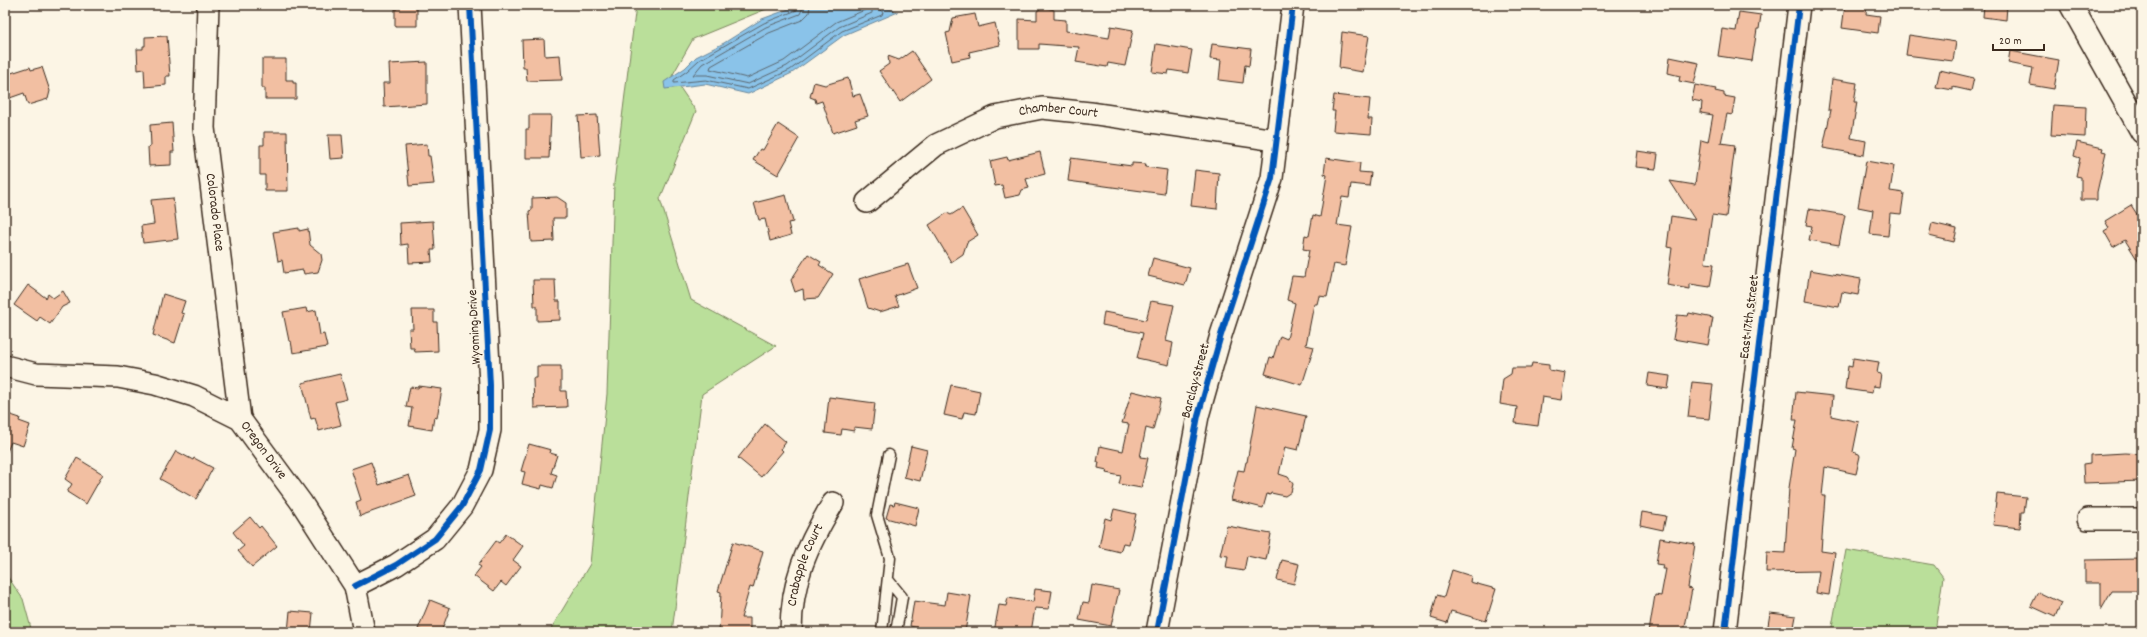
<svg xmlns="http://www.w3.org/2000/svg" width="2147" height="637" font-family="Dekko,sans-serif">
<rect width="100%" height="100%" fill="#fcf5e5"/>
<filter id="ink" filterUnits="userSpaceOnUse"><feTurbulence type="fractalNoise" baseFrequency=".025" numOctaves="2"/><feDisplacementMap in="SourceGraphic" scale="8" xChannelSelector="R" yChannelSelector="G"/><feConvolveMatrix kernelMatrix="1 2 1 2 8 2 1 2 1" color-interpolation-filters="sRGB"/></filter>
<g filter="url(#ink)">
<!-- green -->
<path fill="#badf9a" stroke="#7a845c" d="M636,5H776L693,39L672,76L696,111L660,199L691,300L776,346L702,394L672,632H549L590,564L607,394L614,183Z
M1846,550L1934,565L1943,577L1935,632H1831Z
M5,573L23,599L32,632H5Z"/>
<!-- water -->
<path fill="#8ac3e9" stroke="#6a8698" d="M800,5H876L898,12L844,35L792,73L748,94L705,84L665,89L664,82L685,68L696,57L724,43L762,19Z"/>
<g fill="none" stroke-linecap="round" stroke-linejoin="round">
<!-- shore -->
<path stroke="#5b676f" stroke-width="1" d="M799,5L797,10L764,23L699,60L687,71L674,80V83L706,80L748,89L790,70L842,31L882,15L883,12L878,9L877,5
M804,5L800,14L766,27L702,64L693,75H707L748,84L787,66L839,27L872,13V5
M810,5L809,13L802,20L769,33L711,66L710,69L747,78L784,61L836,22L865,10L866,5"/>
</g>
<!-- building -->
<path fill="#f2bfa2" stroke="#3b2a1e" d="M397,5H417V26H395V9H397Z
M1845,5H1867L1866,14L1880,16L1878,33L1842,28Z
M1984,5H2007L2006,20L1983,17Z
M1043,7L1054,10V19L1066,20V31L1109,38L1111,26L1133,30L1125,66L1108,63L1107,67L1076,62L1079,47L1039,44V49H1019V19L1037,20V11Z
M1739,12L1761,15L1759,29H1757L1752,61L1718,56L1722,29L1736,31Z
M975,14L978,27L995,23L1000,45L969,52L970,57L952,61L946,33L950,32L953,18Z
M1342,32L1369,36L1363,72L1339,68Z
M1909,35L1956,42L1953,61L1906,55Z
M167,36L170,76H166V85L145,87L144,69L138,70L137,49H143V46H145V37Z
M544,39L545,56L560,55L562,80L527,81L526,68H523L522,40Z
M1156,44L1192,50L1188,73L1169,70L1168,74L1152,72Z
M1212,44L1251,49L1249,66L1245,65L1243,83L1219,80L1221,60L1210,59Z
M912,51L931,79L900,102L879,71L889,64L888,56L899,60Z
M2010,51L2059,60L2054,89L2030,85L2033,68L2008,63Z
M1670,57L1699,63L1694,84L1679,81L1680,76L1668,73Z
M262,59H286V80H293V83H296V99H265V88H262Z
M427,62V104L384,107L383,83H390L389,64Z
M30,67L31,70L42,67L50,91L48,99L28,105L24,93L7,99L5,91V75Z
M1940,70L1974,78L1971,91L1953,87V90L1936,87Z
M848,78L853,96L860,94L868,116L855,120L857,125L833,133L822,101L816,103L815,99L810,97L814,82L825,85Z
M1832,79L1857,83L1854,102H1857L1851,138L1866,141L1864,155L1823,148L1831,110H1828Z
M1695,85L1716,89L1715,91L1724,93V96L1735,98L1732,115L1727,114L1721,143L1735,145L1726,217L1712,215L1705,263L1714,264L1710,287L1690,284V289L1667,285L1672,248L1667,247L1671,216L1695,220L1670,181L1695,185L1701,140L1708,142L1713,115L1701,113L1702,102L1692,100Z
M1334,95L1370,99L1368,119H1372L1371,134L1333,131L1335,111H1332Z
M2053,105L2086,107L2085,137L2051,135Z
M529,115H551L549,158H526V129H529Z
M597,115L600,155L581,157L578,116Z
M172,123L174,152H171V165L149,166L148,147L151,146L150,125Z
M778,124L799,138L778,175L753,160L760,149L763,150Z
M264,132H287L288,191H265V175H260V145H264Z
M328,135H342L344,158L330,159Z
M2077,142L2103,148L2102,151L2106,152L2097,192V200H2081V177L2076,176L2080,158L2074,156Z
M427,144L428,156H430L434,184L409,186L405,146Z
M1637,151L1658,154L1656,169L1635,167Z
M1040,152L1045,174L1026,179L1029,188L1022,190L1020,195L1005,198L1002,185L995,186L990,161L1007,157L1008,160Z
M1071,158L1132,166V163L1146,164L1145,167L1167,170L1164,194L1068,181Z
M1326,158L1360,163L1359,172L1371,173L1369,186L1351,184L1349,198L1342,197L1337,225L1352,227L1345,266L1334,264L1327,297L1319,296L1317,304H1314L1306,345L1314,347L1302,385L1265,374L1270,357L1273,358L1280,336L1287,339L1295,303L1287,300L1292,276L1304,277L1309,250L1303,249L1305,235L1309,236L1313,215L1320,217L1327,175L1324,174Z
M1866,161L1894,166L1890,191L1904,193L1901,214L1890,213L1888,236L1870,234L1873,210L1858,207Z
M1195,170L1219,173L1217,209L1191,206Z
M786,195L793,222L788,223L791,235L770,241L765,219L759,220L754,203Z
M557,197L566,203V218H553L554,241L531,242L529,211L532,210V198Z
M173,198L178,239L143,243L141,226L154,224L151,200Z
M2131,205L2142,222V267L2125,240L2113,247L2104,231L2109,228L2105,221Z
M962,208L978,235L967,242L963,254L951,262L929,225L947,213L951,215Z
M1809,209L1845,215L1839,245L1809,240L1812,226L1806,225Z
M433,221L435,250H431L432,262L409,263L408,244L401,245L400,223Z
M1932,223L1957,229L1954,242L1929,236Z
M299,228V231L308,229L310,245L321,254L322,260L318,272L304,274L303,270L284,273L282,260L278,261L273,232Z
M808,254L821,262L819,265L833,274L818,298L804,299L803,289L795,292L791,280Z
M1153,258L1190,268L1185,285L1148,276Z
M908,264L917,288L895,296L899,306L880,312L868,308L859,279Z
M1810,270L1861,279L1858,295L1842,292L1839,307L1805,301Z
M533,280H555L556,301H560V320L537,321V306H534Z
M28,285L46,298L48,294L53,298L63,291L70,303L62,307L50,324L40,317L37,321L14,305Z
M163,294L185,301L181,313L184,314L175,343L153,335Z
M1151,301L1174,305L1166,341L1173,343L1169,365L1137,358L1143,333L1102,325L1104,312L1146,320Z
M306,308L307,312L316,310L320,335L324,334L327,347L293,353L291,341H289L283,312Z
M412,310H434V322H437L438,351L415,352L414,348H410L409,329H413Z
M1689,313L1713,318L1708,345L1673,339L1677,315L1688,316Z
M1853,358L1879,362L1877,373L1881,374L1879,387L1873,386L1872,393L1845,389L1848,366L1852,367Z
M1532,363L1549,365V370L1565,373L1561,400L1542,397L1538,426L1515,423L1517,407L1500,404L1503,379L1511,374L1512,368H1531Z
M537,366H561V391H566L567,407L534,408L533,378H537Z
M1649,373L1670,376L1668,389L1647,386Z
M340,374L347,399L335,402L341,425L319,431L315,418L311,419L302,383Z
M1692,382L1713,384L1709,419L1688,417Z
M951,385L980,391L976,414L964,412L962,419L944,415Z
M419,386L442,389L437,418L434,417L432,430L409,426L412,408L406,407L410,387L418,388Z
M1132,391L1161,398L1153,430L1146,428L1140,457L1148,458L1141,488L1119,484L1121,476L1106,473L1107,470L1098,468L1099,462H1097L1100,446L1123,451L1129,424L1122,423Z
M1796,392L1833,396L1831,416L1859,422L1853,452L1859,454L1860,456L1856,474L1825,467L1822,496H1825L1821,551L1835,553L1829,595L1816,593L1819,571L1766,572L1767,552L1785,553L1789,488L1795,449L1792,448L1797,420H1793Z
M829,397L875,403L872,429L854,427V431L842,429L841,435L825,433Z
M1257,405L1306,416L1298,450L1285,447L1279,474L1288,477L1293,484L1291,492L1285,496L1271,493L1270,495L1267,494L1263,508L1231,500L1238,470L1244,471L1246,462H1247Z
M5,413L20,418L19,421L30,425L23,446L11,442L6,454Z
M765,424L786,442L781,449L783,451L761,477L738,458Z
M529,444L551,450L550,453L557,455L551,473L557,475L553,488L542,485L541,489L522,484L525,472L521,471Z
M911,446L927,450L920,481L904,477Z
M176,451L193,460L194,458L213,468L196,499L160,479Z
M2125,453L2142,454V481L2084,483L2083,465L2090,464V455Z
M77,458L103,474L86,504L67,492L72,484L65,479Z
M371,462L379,485L409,475L416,496L360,516L356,502L361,500L351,469Z
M1997,494L2026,497L2024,512H2021L2020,528L1993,525Z
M895,502L919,508L915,526L886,518L890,504L894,505Z
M1114,509L1136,514L1129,544L1123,543L1120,552L1099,547L1105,518L1111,520Z
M1642,512L1666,516L1663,530L1640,525Z
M250,517L259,528L261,526L277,546L252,567L238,551L244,546L233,532Z
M1227,526L1271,534L1266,560L1247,556L1244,571L1226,568L1228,556L1220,555Z
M506,534L523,546L513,560L521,566L506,586L501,582L494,591L474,576L481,567L478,565L496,541L499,543Z
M1660,538L1695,544L1688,588L1692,589L1684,632H1649L1655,595L1661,596L1666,569H1662L1663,565L1656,564Z
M733,542L763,551L753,588L750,587L741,618H750V632H719L721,592L718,591Z
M2142,559V591H2112L2101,610V583H2085V560Z
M1282,560L1299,564L1294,584L1277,580Z
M1452,570L1471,576L1470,582L1496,589L1486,621L1451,611L1447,623L1431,618L1437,595L1444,597Z
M1092,585L1119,590L1111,626L1079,620L1083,602L1089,603Z
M1035,589L1052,591L1049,609L1035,608L1031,632H994L999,605L1006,606L1008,598L1033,602Z
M947,592L971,596L965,632H937L910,626L914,601L945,605Z
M2038,592L2061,603L2055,617L2031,606Z
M430,600L450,608L441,632H426L418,629Z
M290,611L313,613L311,632H288Z
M1770,613L1796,616L1793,632H1767Z"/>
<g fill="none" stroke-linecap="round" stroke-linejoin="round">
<defs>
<path id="lane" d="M889,581L902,597L896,632
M882,632L890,558L877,515L889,455"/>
<g id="street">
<path id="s1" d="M208,5L204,128L240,419"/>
<path id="s2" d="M867,202L936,145L995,117L1042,108L1090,113L1276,140"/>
<path id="s3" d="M5,366L36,374L118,377L155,384L194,396L240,419L301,502L355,586L364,632"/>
<path d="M2088,519H2142"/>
<path d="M355,586L396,565L435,539L462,506L481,470L490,430V385L470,5"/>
<path id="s4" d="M791,632C791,581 807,546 833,503"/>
<path d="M1157,632L1198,416L1221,335L1272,178L1293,5"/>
<path d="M1725,632L1799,5"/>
</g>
<path id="secondary" d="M2071,5L2142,132"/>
</defs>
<!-- lane casing -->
<use href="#lane" stroke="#3b2a1e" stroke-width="13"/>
<!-- street casing -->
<use href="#street" stroke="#3b2a1e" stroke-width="24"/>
<!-- secondary casing -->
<use href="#secondary" stroke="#3b2a1e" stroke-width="25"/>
<!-- lane -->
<use href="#lane" stroke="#fcf5e5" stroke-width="10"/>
<!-- street -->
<use href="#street" stroke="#fcf5e5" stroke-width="21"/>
<!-- secondary -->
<use href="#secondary" stroke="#fcf5e5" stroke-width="22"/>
<defs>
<path id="cycleway" d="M355,586L396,565L435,539L462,506L481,470L490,430V385L470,5
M1157,632L1198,416L1221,335L1272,178L1293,5
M1725,632L1799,5"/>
</defs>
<!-- cycleway casing -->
<use href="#cycleway" stroke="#fcf5e5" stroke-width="8"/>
<!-- cycleway -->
<use href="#cycleway" stroke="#0057b8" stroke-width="6"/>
</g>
</g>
<g text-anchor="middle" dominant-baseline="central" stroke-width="3" stroke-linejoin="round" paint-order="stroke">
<!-- street labels -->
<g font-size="14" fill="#3b2a1e" stroke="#fcf5e5">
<text stroke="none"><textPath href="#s2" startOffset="219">Chamber Court</textPath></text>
<text stroke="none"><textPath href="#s1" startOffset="208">Colorado Place</textPath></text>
<text transform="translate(1750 317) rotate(-83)">East 17th Street</text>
<text transform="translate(475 327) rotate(-93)">Wyoming Drive</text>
<text transform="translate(1196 381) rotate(-75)">Barclay Street</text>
<text stroke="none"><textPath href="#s3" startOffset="283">Oregon Drive</textPath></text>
<text stroke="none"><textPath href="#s4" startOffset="69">Crabapple Court</textPath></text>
</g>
</g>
<!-- margin -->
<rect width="2147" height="637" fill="none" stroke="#fcf5e5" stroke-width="20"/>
<rect x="10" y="10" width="2127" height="617" fill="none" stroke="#3b2a1e" stroke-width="1.5" filter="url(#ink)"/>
<!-- scale -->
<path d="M1993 44v6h51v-6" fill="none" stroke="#3b2a1e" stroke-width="2"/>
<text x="1999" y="44" font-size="12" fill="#3b2a1e" stroke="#fcf5e5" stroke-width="3" paint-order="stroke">20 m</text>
</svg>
